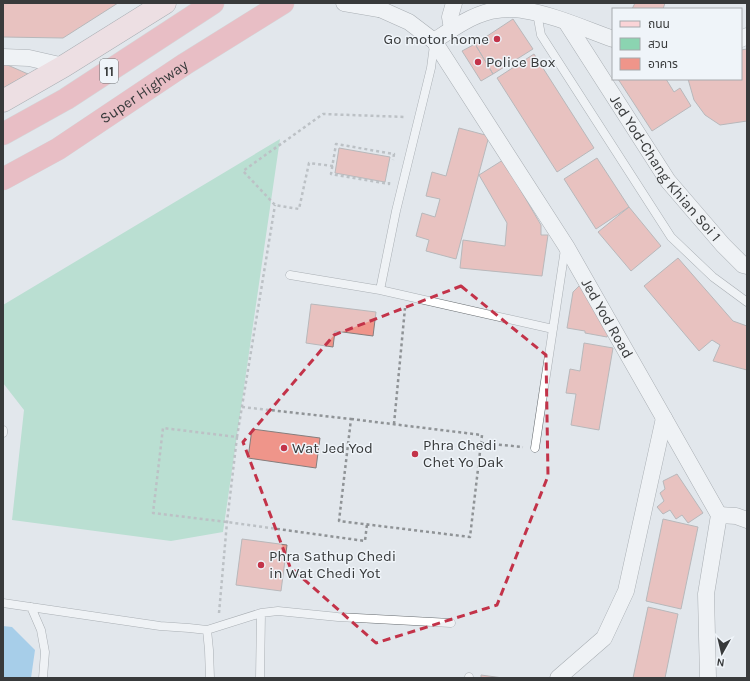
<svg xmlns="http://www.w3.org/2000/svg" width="750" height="681" font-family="Karla,'Noto Sans Thai',sans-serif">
<rect width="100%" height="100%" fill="#e2e7ec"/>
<!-- green -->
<path fill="#8bd4b1" d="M280,139L223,532L171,541L12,520L24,410L3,383V305Z"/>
<!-- water -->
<path fill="#60afe5" d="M3,626L12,627L35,650L31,678H3Z"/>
<!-- building -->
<path fill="#ef958a" stroke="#857e7d" d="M3,3H118L63,38L3,37Z
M635,3H665L663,9H632Z
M513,19L533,49L493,74L475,44Z
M475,44L493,74L481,81L462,51Z
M747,49V121L720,125L705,115L694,100L688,79H741V50Z
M534,54L594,148L557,172L497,78Z
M3,63L28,74L3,88Z
M618,79H666L674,92L680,88L691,106L652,131Z
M459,128L489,136L456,259L426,251L429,240L416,236L422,213L435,217L440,199L426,196L432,172L446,176Z
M339,148L390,157L385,182L335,173Z
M597,158L629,207L596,229L564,179Z
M503,160L541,225V235H548L542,276L460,268L463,240L505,246L507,223L479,175Z
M629,207L661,246L631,271L598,232Z
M678,258L733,321L747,326V370L713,361L720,345L712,340L699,351L644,286Z
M585,280L610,326L607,337L585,333V331L567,328L573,292Z
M311,304L376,312L373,336L335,331L333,347L306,343Z
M584,343L613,348L599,430L571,425L576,394L566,393L570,369L580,371Z
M252,429L320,438L316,468L248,458Z
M677,474L703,513L688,523L682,515L676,519L670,510L663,514L657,507L664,501L660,493L665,489L663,481Z
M663,519L698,527L681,609L646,601Z
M242,539L287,545L281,591L236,585Z
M648,607L678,614L665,678H633Z
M481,675L503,678H481Z"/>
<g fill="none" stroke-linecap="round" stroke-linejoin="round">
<defs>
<path id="service" d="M537,13L541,35L671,237L713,277L747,302
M290,275L380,290L553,329
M380,290L396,211L431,68L434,45
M3,430V433
M535,448L565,249
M3,603L160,626L189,628L207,630L209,650L210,678
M31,607L41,630L45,652L43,678
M207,630L261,613
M260,678L261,613L278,611L338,617L451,623
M469,678V677"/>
<g id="minor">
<path d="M344,3L379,9"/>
<path id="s1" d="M370,3L380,9L409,22L434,41L566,246L664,418L719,515L706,594L708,678"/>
<path id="s2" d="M566,22L668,181L723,245L743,265L747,266"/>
<path d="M452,29L450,17L454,3"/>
<path d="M741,39L747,36"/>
<path d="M434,41C452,29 470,16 491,11C501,9 512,8 522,10C552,14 585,29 613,39"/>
<path d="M3,57L29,58L64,66"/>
<path d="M719,515L736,516L747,520"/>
<path d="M558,678L604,638L626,591L664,418"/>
</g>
<path id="secondary" d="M3,101L64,66L165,3"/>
<g id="trunk">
<path d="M3,134L66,99L213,3"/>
<path id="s3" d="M3,179L58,149L185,64L283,3"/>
</g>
</defs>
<!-- service casing -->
<use href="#service" stroke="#666b6f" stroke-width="9"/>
<!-- minor casing -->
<use href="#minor" stroke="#666b6f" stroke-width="17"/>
<!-- secondary casing -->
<use href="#secondary" stroke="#666b6f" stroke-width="23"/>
<!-- trunk casing -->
<use href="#trunk" stroke="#c3c4c4" stroke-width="23"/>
<!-- path -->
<path stroke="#8f9396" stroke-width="2.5" stroke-dasharray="3 3" stroke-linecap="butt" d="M333,166L309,163L299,209L275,205L243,171L323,114L406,117
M389,182V184L331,174L336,144L394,154L393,160
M242,407L351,419
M351,419L482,435L470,537L339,521Z
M394,424L405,308
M237,437L275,205
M481,443L523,447
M219,613L227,522L237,437L163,428L153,513L227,522L365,541L367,524"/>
<!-- service -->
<use href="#service" stroke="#fff" stroke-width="8"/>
<!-- minor -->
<use href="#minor" stroke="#fff" stroke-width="16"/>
<!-- secondary -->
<use href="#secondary" stroke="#fad4d7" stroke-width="22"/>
<!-- trunk -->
<use href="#trunk" stroke="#f08c94" stroke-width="22"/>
</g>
<!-- marked area -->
<path d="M0 0H750V681H0ZM461,286L546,355L548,476L497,605L376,643L290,567L243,442L334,335Z" fill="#e2e7ec" fill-opacity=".55" fill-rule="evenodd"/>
<path fill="none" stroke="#c33349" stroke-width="3" stroke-dasharray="8 5" stroke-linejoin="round" d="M461,286L546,355L548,476L497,605L376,643L290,567L243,442L334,335Z"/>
<!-- markers -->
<g fill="#c33349" stroke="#eff4f9" stroke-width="1.5">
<circle cx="497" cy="39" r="4"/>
<circle cx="478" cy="62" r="4"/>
<circle cx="284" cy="448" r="4"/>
<circle cx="415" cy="454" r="4"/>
<circle cx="261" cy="565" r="4"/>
</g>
<g text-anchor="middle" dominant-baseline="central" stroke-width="3" stroke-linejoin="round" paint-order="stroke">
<!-- shield labels -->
<rect fill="#eff4f9" stroke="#6f7274" stroke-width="1" x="100" y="59" width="18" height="24" rx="3"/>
<g font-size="14" font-weight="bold" fill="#383a3b">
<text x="109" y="71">11</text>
</g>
<!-- poi labels -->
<g font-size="15" fill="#383a3b" stroke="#eff4f9" text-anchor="start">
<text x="489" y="39" text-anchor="end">Go motor home</text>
<text x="486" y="62">Police Box</text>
<text x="423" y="445">Phra Chedi<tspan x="423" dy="17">Chet Yo Dak</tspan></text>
<text x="292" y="448">Wat Jed Yod</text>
<text x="269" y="556">Phra Sathup Chedi<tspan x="269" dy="17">in Wat Chedi Yot</tspan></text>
</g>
<!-- street labels -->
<g font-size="15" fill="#383a3b" stroke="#eff4f9">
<text stroke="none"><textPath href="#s3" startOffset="166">Super Highway</textPath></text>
<text stroke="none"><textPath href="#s2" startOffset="177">Jed Yod-Chang Khian Soi 1</textPath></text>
<text stroke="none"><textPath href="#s1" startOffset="402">Jed Yod Road</textPath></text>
</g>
</g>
<!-- border -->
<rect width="750" height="681" fill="none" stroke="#383a3b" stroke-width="8"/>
<!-- legend -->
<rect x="612" y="8" width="130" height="72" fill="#eff4f9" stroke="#a6aaad"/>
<rect x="620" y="21" width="20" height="6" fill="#fad4d7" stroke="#a6aaad"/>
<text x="648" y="28" font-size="12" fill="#383a3b">ถนน</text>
<rect x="620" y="38" width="20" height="12" fill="#8bd4b1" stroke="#a6aaad"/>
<text x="648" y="48" font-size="12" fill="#383a3b">สวน</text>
<rect x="620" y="58" width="20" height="12" fill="#ef958a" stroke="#a6aaad"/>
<text x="648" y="68" font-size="12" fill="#383a3b">อาคาร</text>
<!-- north arrow -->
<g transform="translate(722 653) rotate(188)" stroke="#eff4f9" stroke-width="3" paint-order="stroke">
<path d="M0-3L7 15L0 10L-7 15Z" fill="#383a3b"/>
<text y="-6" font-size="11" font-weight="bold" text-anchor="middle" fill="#383a3b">N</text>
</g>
</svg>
